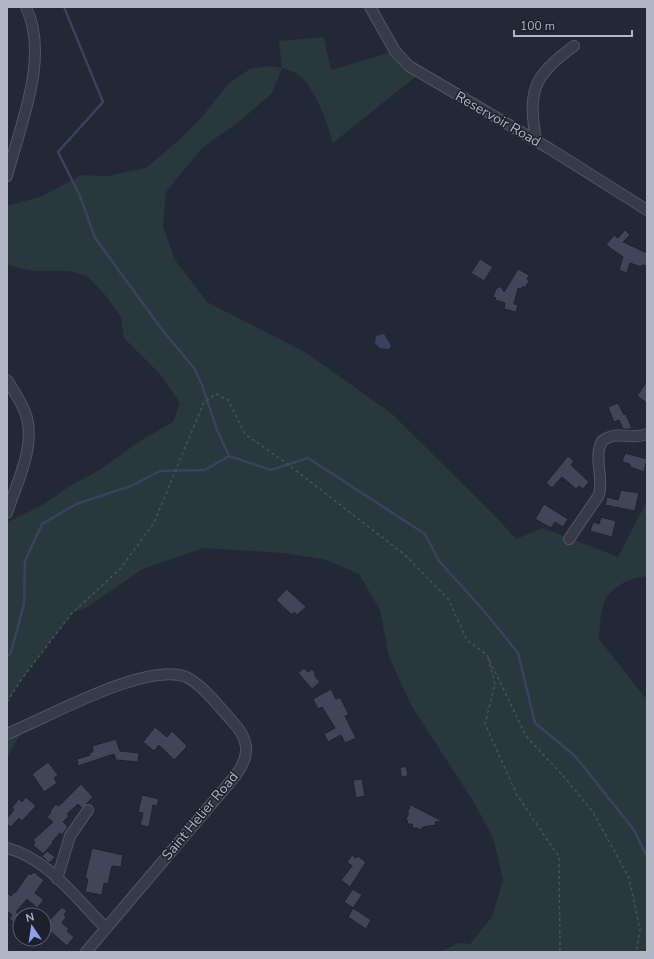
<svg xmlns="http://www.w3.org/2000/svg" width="654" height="959" font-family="'Nunito Sans',sans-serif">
<rect width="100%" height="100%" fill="#232837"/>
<!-- green -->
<path fill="#29383c" d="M324,37L331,70L395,51L420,73L333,143C329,126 313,83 297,74C293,71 287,70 282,68L272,93L241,120L202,148L166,192L163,227L175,260L207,302L305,352L391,413L498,519L516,539L543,528L618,557L647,501V577C634,575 613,587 606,598C600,609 600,626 599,639L647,700V952H441L458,943L470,944L492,917L503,880L494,840L475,804L411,705L389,657L380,610L359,574L327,560L284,553L203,548L143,569L87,607L72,613L21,680L7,702V522L43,505L68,487L101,469L140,441L173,422L180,403L160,374L124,338L121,317L106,296L87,276L69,271H36L18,268L7,264V206L40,197L82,175L107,176L146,168L179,140L201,118L229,83L250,69L270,66L282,68L279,41Z
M25,726L7,757V734Z"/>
<!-- water -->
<path fill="#3a425f" d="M384,334L391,346L389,349L380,348L375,343L376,336Z"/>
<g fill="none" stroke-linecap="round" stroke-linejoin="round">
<!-- stream -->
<path stroke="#3a425f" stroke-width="2.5" d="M64,7L103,102L58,152L80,196L95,238L163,331L194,368L202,385L217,430L229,456L271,470L308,458L425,534L439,561L484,611L518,653L535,723L575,756L634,830L647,857
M7,657L11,652L24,604L25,561L42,524L76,504L131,486L160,471L205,470L229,456"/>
</g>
<!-- building -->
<path fill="#404557" stroke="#1e222e" d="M625,230L630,235L623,242L647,253V266L642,265L641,267L630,263L627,273L619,270L623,257L606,245L614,235L618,238Z
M480,259L493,267L484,281L471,273Z
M518,269L529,275L527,279L529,281L525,288L523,286L521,289L518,288L514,304L518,305L516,312L504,309L505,303L495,300L496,298L493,297L496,289L501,286L504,292Z
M647,381V403L637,396Z
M618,403L624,415L626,414L632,429H623L619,420L614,422L608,407Z
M625,453L647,459L644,472L630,467V464L622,462Z
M568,456L574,461L571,465L589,482L583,489L579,486L576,489L562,477L552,488L546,483Z
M621,490L639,493L635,511L605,505L607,497L618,500Z
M544,504L568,519L563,527L555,522L551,528L535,519Z
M601,517L616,521L612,537L590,531L593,522L599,524Z
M287,589L306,607L297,615L294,612L292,615L276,600Z
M304,668L308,672L312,669L316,674L314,675L320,682L312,689L298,673Z
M331,689L336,699L340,697L349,715L345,716L356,738L345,743L341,735L328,742L324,734L335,728L322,707L318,709L313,699Z
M155,727L167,737L172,731L187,746L185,749L174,760L159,745L154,751L143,742Z
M116,739L120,751L139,753L138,762L116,760L114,754L78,766L77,759L90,755L89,753L93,752L92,746Z
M48,762L58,775L54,778L57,783L44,792L32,774Z
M406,766L408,774L406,777L401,776L400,768Z
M362,779L365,796L356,798L353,780Z
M81,784L93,797L82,808L78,804L67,814L69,816L63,822L68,827L62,835L60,833L52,842L53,843L43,854L33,845L35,842L33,840L53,822L47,817L51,812L50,811L56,804L58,806L62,803Z
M142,795L159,799L157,806L153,805L149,827L140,825L143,813L138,812Z
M26,797L36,806L22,821L19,818L11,827L7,824V818L14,810L12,807L19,799L22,802Z
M409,804L442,821L435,822L436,825L423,827L420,830L417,828H413L412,824H408L406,817L408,816V809L410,808Z
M92,848L123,855L121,867L112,866L108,884L104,883L102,895L85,892L88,879L85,878Z
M47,851L55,857L49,863L42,856Z
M352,855L356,858L358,856L366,862L350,887L341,880L352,866L347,862Z
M34,872L44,880L35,893L44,900L37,908L27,899L16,912L20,915V926L9,919L12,915L7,911V893L11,896L14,892L15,893L29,873L31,875Z
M353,889L362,895L353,908L344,902Z
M62,907L67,911L64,915L66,917L62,923L69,929L67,931L74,937L67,946L51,932L44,940V926Z
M353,908L371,920L366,929L348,917Z"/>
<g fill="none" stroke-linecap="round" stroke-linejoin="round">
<defs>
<path id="minor" d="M370,7L395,51L409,66L550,149L647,210
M536,141C528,91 532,77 574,46
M7,176C20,125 50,58 26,7
M7,380C14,391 23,404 27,418C35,449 16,484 7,513
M569,539L599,495C604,477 593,457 602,441C619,429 629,441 647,434
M7,734C47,718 146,661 186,677C202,684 220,708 232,721C249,739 251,754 236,775L86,952
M7,848C49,859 76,899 106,928
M57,879L70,836L88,810"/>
</defs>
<!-- minor casing -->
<use href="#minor" stroke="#525562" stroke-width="12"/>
<!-- path -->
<path stroke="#47535a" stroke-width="1.5" stroke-dasharray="3 3" stroke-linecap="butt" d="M488,658L495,684L485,724L517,795L559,857L560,952
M7,702L21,680L72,613L120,569L154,523L204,402L216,394L228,400L245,434L290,466L405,555L448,599L467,640L487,655L526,736L565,778L593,812L629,878L640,930L636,952"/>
<!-- minor -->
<use href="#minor" stroke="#373a48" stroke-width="10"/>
</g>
<g text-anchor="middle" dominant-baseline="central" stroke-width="3" stroke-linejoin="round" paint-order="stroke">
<!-- street labels -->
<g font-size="14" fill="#b2b5c4" stroke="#1c202c">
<text transform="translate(498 119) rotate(30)">Reservoir Road</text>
<text transform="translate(200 816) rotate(-50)">Saint Helier Road</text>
</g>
</g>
<!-- border -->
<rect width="654" height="959" fill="none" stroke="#b2b5c4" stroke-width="16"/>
<!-- north arrow -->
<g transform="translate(32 927) rotate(347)"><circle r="19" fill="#1c202c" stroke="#585c69"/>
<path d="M0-3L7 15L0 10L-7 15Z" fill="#8d9fed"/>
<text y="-6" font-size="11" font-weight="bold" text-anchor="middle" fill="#b2b5c4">N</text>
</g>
<!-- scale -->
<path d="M514 30v6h118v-6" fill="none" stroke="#b2b5c4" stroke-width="2"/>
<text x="520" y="30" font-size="12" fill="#b2b5c4" stroke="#1c202c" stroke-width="3" paint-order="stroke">100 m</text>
</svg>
